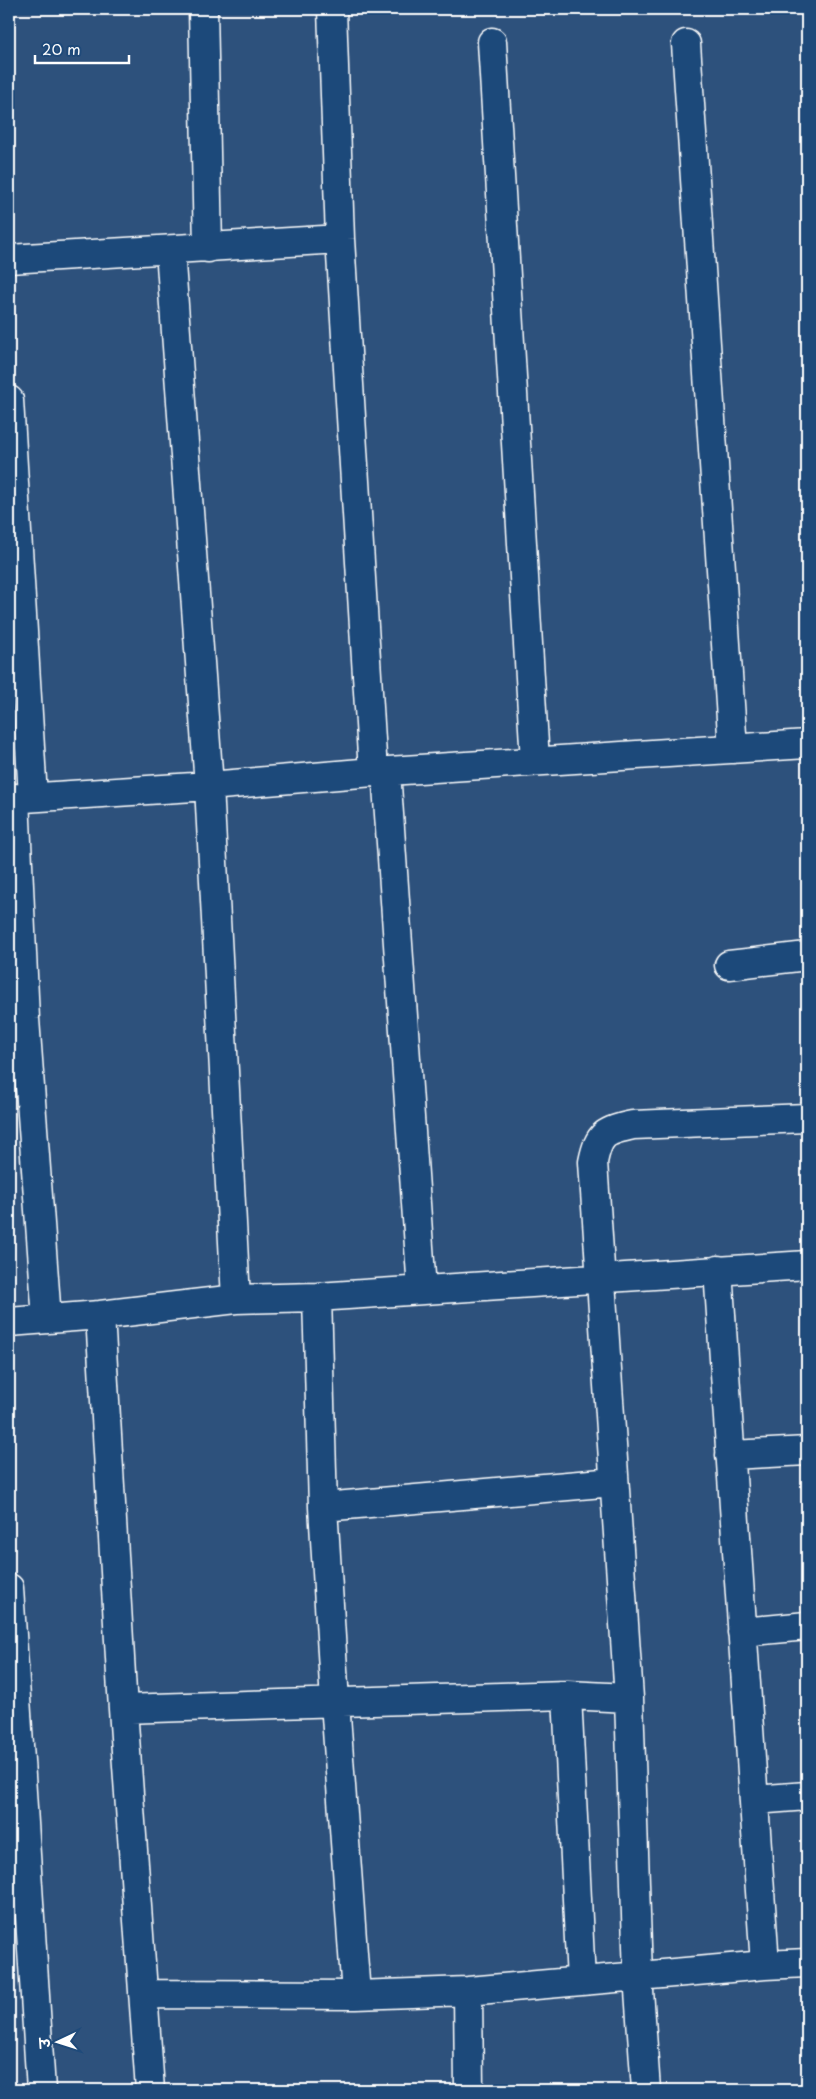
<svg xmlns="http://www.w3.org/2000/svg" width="816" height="2099" font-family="'Playpen Sans','Playpen Sans Deva',sans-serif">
<rect width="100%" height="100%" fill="#2d517c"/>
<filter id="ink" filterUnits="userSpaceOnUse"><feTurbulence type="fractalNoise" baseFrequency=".02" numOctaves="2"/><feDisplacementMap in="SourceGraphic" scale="10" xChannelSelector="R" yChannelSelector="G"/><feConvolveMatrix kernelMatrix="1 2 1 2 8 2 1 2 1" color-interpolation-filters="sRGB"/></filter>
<g filter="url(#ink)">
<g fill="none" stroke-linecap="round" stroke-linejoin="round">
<defs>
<path id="minor" d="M203,9L208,248
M332,9L340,239L373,772
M492,42L535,761
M686,44L733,749
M170,250L209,786L236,1299
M9,259L340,239
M9,400L33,797
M386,771L422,1290
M15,798L25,1019L47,1319
M9,799L209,786L373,772L807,744
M729,965L807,956
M718,1270L765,1965
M317,1297L323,1507L335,1702L356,1995
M100,1315L123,1709L150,2090
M9,1322L100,1315L236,1299L317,1297L807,1265
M730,1455L807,1451
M323,1507L614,1482
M9,1588L41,2090
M742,1632L807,1626
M567,1695L581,1981
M123,1709L567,1695L629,1698
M754,1800L807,1796
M468,1991L469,2090
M143,1994L356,1995L468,1991L765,1965L807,1963
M646,2090L638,1976L629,1698L593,1162C599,1133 605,1131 633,1125L807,1118"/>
</defs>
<!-- minor casing -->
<use href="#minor" stroke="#fff" stroke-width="31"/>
<!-- minor -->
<use href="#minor" stroke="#1f4a7a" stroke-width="28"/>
</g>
</g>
<!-- margin -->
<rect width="816" height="2099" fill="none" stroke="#1f4a7a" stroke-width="30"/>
<rect x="15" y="15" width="786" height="2069" fill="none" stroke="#fff" stroke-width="2" filter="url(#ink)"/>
<!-- north arrow -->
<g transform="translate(58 2042) rotate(266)" stroke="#1f4a7a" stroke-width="4" paint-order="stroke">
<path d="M0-4L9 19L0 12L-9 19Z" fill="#ffffff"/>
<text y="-8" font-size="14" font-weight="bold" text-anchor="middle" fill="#ffffff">उ</text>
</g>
<!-- scale -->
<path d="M35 55v8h94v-8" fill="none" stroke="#ffffff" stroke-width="2.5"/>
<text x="42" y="55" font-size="15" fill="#ffffff" stroke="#1f4a7a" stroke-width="4" paint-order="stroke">20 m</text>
</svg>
